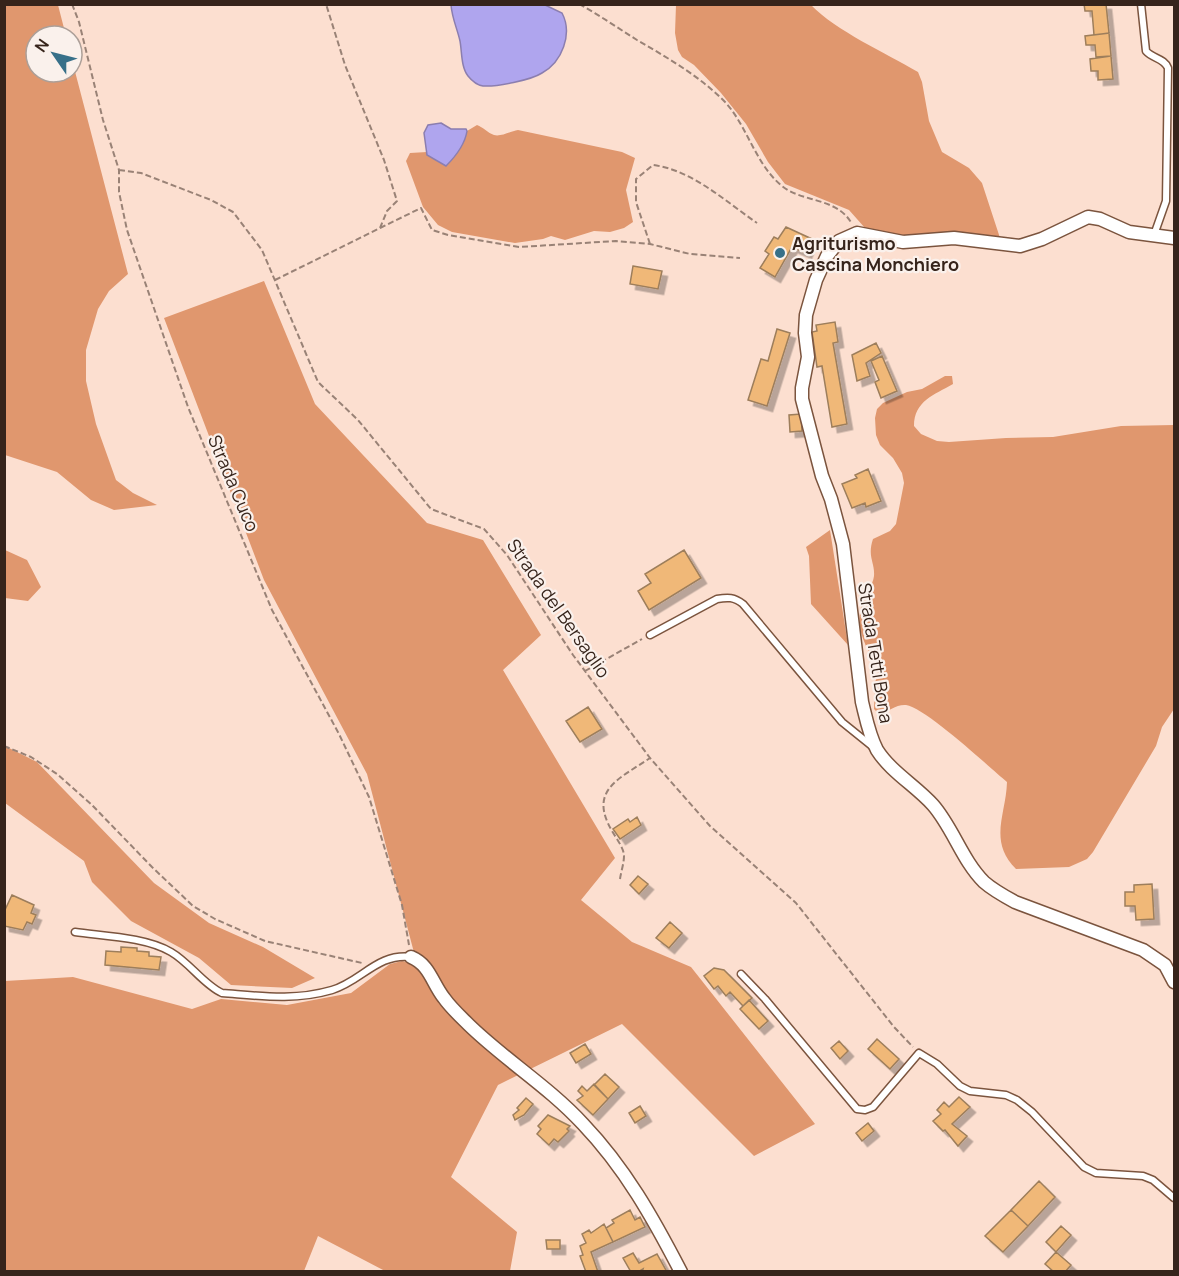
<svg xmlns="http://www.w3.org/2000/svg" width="1179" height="1276" font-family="Manrope,sans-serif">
<defs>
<filter id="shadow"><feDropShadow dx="5.5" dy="5.5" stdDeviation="0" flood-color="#0004"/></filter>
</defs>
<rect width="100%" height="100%" fill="#fcdfd0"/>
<!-- forest -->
<path fill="#e0976e" d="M4,5H58L66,36H36V72H72V60L128,274L109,291L98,309L86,350V381L96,424L116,480L133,493L157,505L114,510L91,500L57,472L5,455Z
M676,5H811C836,31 886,53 918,72L922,82L929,121L942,152L969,168L982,183L1001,241L900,235L865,228L849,210L785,184L768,162L746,124L721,93L694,65L682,57L678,50L675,33Z
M477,125C483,127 488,133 494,135C501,137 511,131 518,130L622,152L635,158L626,190L633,222L624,228L610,232L594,231L565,240L551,236L543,239L515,243L452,232L438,225L423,207L406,161L410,153L427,152L428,155L467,134V131Z
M264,281L315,404L427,523L483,540L541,635L503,670L615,858L581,900L632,942L691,967L815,1124L754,1156L622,1024L498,1085L451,1177L517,1232L510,1271H385L318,1236L304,1271L5,1272V981L73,977L192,1009L221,999L287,1005L351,993L390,964L402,961L417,964L367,774L264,580L164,318Z
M945,376H952L953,384C934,395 914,401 914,426L921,434L937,441L949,442L1006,438L1053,437L1121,426L1174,425V709L1162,727L1156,746L1093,852L1087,859L1069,867L1016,869C988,841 1006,815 1007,782C989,767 926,708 906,705C897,704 888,711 880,715L874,709L875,683L879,668C866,650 853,625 863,602C866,593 873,585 874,576C875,562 867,557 873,539L890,531L896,524L904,483L902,473L893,458L880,445L876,435L875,418L877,409L883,403L907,392L922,389Z
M830,530L848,645L811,604L809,556L806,547Z
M5,550L27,560L41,587L28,601L5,598Z
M5,746L37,762L154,883L209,923L263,947L315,978L292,988L231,985L199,958L131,921L92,882L84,861L5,803Z"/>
<!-- water -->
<path fill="#afa5ee" stroke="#8b7eaf" stroke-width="1.5" d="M543,4L562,13C573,34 562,62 542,73C531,80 497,87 483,86C477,85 472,81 468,76C461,67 462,52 460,41C457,28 452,18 451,5Z
M441,123L451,129H466L467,131C465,144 455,157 446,166L427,155L424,133L428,125Z"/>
<!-- building -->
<path fill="#f0b878" stroke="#9d7e5b" stroke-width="1.5" filter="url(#shadow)" d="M1084,4H1106L1109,33L1094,35L1092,11H1085Z
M1109,33L1111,56L1096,57L1095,45H1086L1085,36Z
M1111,56L1113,79L1098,80V71H1091L1090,59Z
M786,227L812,239L806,253L792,247L775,277L760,268L769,254L765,251L774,237L778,239Z
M633,266L662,271L658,289L630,284Z
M835,322L838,342L833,343L847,424L832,427L822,366L817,367L812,332L817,331L816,325Z
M777,329L790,333L767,406L748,400L761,359L768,361Z
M876,343L881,353L866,363L870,376L857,381L852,355Z
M882,356L897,391L881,398L875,382L879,380L871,361Z
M801,414L802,431L790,432L789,415Z
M868,469L881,501L866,507L865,503L852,508L842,484L857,478L855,475Z
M684,550L701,578L649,610L638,591L651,583L645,574Z
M588,707L602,729L580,742L566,721Z
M637,817L641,825L620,839L613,829L628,819L630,822Z
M638,876L648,884L639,894L630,885Z
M1152,884L1154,919L1136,920L1135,906H1125V892H1134V885Z
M12,895L34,905L31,913L36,915L32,924L27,922L23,930L4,926V912Z
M670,922L682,933L669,948L656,938Z
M121,947L137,948V951L149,952V956L161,957L159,970L105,965L106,951L121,952Z
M714,968L724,970L752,998L743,1006L730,992L726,996L718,986L714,989L704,976Z
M749,1000L768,1021L759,1029L740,1009Z
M877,1039L899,1059L890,1069L868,1049Z
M839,1041L848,1051L840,1059L831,1048Z
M585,1044L591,1054L576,1063L570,1053Z
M605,1074L619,1087L608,1099L594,1085Z
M594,1084L608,1099L593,1115L577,1100L583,1096L578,1091L582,1086L587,1091Z
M959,1097L970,1107L952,1124L967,1136L958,1146L945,1130L943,1131L933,1121L941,1114L937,1110L944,1102L949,1107Z
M526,1098L533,1104L524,1115L515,1120L513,1115L519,1110L517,1108Z
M640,1106L646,1116L635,1123L629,1113Z
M548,1115L570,1126L567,1129L569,1131L558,1142L554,1139L549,1145L537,1134L541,1129L538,1126Z
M868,1123L874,1131L862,1141L856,1133Z
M1039,1181L1055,1197L1028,1226L1011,1210Z
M630,1210L635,1220L640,1217L645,1227L613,1242L606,1228L614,1223L612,1220Z
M1011,1210L1028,1226L1003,1252L985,1236Z
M604,1224L613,1242L591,1252L598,1272H586L580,1256L583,1255L580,1246L586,1243L582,1234L589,1230L591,1233Z
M1061,1226L1071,1235L1056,1252L1046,1242Z
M546,1240H560V1249H547Z
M1056,1252L1071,1265L1065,1272H1054L1045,1264Z
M633,1253L639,1263L657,1254L667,1272H642L643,1269L638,1272H631L623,1258Z"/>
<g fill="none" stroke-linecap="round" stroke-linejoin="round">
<defs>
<path id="lane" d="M1141,4L1146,51C1153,59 1164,58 1168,68L1166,201L1154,235
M650,635L717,599C728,597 734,597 743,604L842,722L873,747
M75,932C103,936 146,937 171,952C190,963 204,985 222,993C261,996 294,1001 332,990C362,981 377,953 411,957
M741,974L765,999L857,1109L865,1110L873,1107L919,1053L937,1064L960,1086L970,1091L1006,1095L1017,1100L1032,1112L1084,1167L1096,1173L1143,1176L1153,1180L1174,1198"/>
<path id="street" d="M1174,238L1129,232L1100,219L1088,217L1042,239L1020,246L954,238L903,242L857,233L839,241L827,256L816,280L806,315L805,333L808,357L802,388V399L822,476L831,499L843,544L862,702C866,718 869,735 877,750C891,772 916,786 933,805C953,828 962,860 984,882C993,890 1004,896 1015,902L1143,950L1165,965L1174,982
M411,957C430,965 432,983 444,998C451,1008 461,1017 469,1025C505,1060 549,1087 583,1124C625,1168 653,1218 681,1272"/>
</defs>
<!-- lane casing -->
<use href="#lane" stroke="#7b543e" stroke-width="9"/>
<!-- street casing -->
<use href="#street" stroke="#7b543e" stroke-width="15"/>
<!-- path -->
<path stroke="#998276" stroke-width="2" stroke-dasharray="6 3" stroke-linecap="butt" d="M72,4L79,22L103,120L119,170V192L127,230L188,407L272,610L339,734L369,797L402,905L409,945
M579,4C599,15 618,28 637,40C668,58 701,77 726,103C748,128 756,165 782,186C803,203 837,197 852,224
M119,170L141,173L211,200L233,212L262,250L318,382L358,420L431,509L484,529L507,555L573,655L650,758L710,826L796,903L894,1027L913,1047
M380,228L421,208L432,230L448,235L519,247L616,241L650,244L690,254L740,258
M650,244L636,202V179L653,165C692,170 725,201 757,223
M275,280L380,228L387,211L397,201L384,160L345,65L326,4
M585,671L642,639
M4,746L31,757L57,774L91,804L152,867L193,906L215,919L265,941L362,963
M620,879C621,872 624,863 624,856C624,848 616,838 612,831C588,790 619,779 650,758"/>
<!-- lane -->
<use href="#lane" stroke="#fff" stroke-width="6"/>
<!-- street -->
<use href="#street" stroke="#fff" stroke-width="12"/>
</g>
<!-- markers -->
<circle fill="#377089" stroke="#faf1ec" stroke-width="2" cx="780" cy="253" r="6"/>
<g text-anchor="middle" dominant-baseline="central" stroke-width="4.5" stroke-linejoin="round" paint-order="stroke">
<!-- poi labels -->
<g font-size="18" font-weight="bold" fill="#36241b" stroke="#faf1ec" text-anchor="start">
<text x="792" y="243">Agriturismo<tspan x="792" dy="21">Cascina Monchiero</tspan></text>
</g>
<!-- street labels -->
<g font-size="18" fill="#36241b" stroke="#faf1ec">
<text transform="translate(234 483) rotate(67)">Strada Cuco</text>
<text transform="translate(559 608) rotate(55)">Strada del Bersaglio</text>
<text transform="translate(876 653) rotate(81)">Strada Tetti Bona</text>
</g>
</g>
<!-- border -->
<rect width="1179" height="1276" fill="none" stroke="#36241b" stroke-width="12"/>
<!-- north arrow -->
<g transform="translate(54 54) rotate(305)"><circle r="28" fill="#faf1ec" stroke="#ac9f98" stroke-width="1.5"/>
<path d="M0-4.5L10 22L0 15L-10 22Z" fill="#377089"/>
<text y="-9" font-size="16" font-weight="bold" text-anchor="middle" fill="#36241b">N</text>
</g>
</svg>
